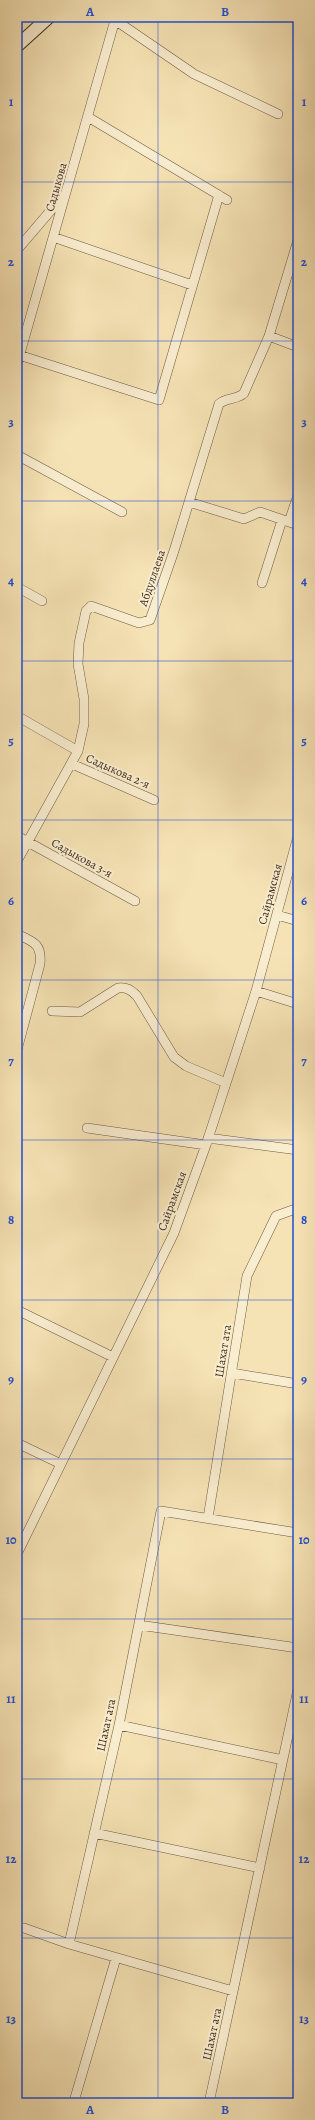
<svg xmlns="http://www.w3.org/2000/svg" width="315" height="2120" font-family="Alegreya,serif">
<rect width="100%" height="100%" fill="#f6e3b5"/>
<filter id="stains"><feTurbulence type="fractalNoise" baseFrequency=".005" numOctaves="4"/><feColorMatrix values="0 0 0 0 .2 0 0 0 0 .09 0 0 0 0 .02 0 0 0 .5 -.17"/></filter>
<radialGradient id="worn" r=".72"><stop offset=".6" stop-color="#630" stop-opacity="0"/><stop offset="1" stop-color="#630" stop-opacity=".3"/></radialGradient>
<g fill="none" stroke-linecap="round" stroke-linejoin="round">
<defs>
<path id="minor" d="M115,20L194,74L278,114
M88,117L227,200
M53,237L192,285
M17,250L64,195
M269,336L298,347
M19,355L159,400L219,195
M17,364L115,20L113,17
M17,455L122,512
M189,502L244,519L260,512L298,525
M289,522L298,495
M262,583L282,520
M17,587L42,601
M17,716L78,751
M72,764L154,800
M17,836L135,901
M17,861L78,751L84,724V699L78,664L79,643L86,611L91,606L139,623L150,620L174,551L219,404C226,397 238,400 244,393L269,336L298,240
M277,915L298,921
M17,934C33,942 42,943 40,964L17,1050
M256,991L298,1004
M52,1011L80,1012L118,988C127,987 131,990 137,996L174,1057L186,1066L226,1083
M87,1128L206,1145
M208,1138L298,1150
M17,1310L113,1357
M232,1373L298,1384
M17,1443L61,1464
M208,1518L247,1276L276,1216L298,1208
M17,1554L174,1233L206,1145L256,991L298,836
M139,1625L298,1648
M119,1725L283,1760
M94,1833L260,1868
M17,1928H24L69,1944L233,1991
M69,1944L119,1725L161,1511L298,1533
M75,2098L116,1958
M209,2103L298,1689"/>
<path id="secondary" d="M17,46L49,17"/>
</defs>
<!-- minor casing -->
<use href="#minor" stroke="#6c5a43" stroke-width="10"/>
<!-- secondary casing -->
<use href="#secondary" stroke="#3e2d1d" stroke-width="14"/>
<!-- minor -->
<use href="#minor" stroke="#f9edcf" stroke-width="9"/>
<!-- secondary -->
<use href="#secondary" stroke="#f9edcf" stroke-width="12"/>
</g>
<!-- grid -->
<path fill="none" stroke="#1d4ed8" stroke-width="1" stroke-opacity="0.55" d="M158,17V2103M17,182H298M17,341H298M17,501H298M17,661H298M17,820H298M17,980H298M17,1140H298M17,1300H298M17,1459H298M17,1619H298M17,1779H298M17,1938H298"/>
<g text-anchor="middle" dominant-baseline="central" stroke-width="4" stroke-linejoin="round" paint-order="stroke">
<!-- street labels -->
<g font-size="12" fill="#3e2d1d" stroke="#f9edcf">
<text transform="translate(56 187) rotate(-74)">Садыкова</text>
<text transform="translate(152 578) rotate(-71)">Абдуллаева</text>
<text transform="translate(118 771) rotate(24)">Садыкова 2-я</text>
<text transform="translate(82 858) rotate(29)">Садыкова 3-я</text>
<text transform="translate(270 894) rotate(-75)">Сайрамская</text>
<text transform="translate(172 1201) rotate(-70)">Сайрамская</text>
<text transform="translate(223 1351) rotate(-81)">Шахат ата</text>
<text transform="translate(106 1725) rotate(-78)">Шахат ата</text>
<text transform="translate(212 2034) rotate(-78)">Шахат ата</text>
</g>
</g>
<!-- margin -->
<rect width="315" height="2120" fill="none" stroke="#f6e3b5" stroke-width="44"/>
<rect x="22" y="22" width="271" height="2076" fill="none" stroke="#1d4ed8" stroke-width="1.5"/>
<g font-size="13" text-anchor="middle" font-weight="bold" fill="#1d4ed8">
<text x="90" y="16">A</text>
<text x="225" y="16">B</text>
<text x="11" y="106">1</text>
<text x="304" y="106">1</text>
<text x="11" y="266">2</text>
<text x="304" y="266">2</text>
<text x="11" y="426">3</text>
<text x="304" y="426">3</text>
<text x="11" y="585">4</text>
<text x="304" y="585">4</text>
<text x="11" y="745">5</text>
<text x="304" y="745">5</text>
<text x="11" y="905">6</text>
<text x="304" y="905">6</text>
<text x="11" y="1065">7</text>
<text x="304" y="1065">7</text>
<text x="11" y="1224">8</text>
<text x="304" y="1224">8</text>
<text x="11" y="1384">9</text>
<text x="304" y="1384">9</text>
<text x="11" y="1544">10</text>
<text x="304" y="1544">10</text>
<text x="11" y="1703">11</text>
<text x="304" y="1703">11</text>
<text x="11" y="1863">12</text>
<text x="304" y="1863">12</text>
<text x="11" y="2023">13</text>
<text x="304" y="2023">13</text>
<text x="90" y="2114">A</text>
<text x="225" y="2114">B</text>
</g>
<rect width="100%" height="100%" filter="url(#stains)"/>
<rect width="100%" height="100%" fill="url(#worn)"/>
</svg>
